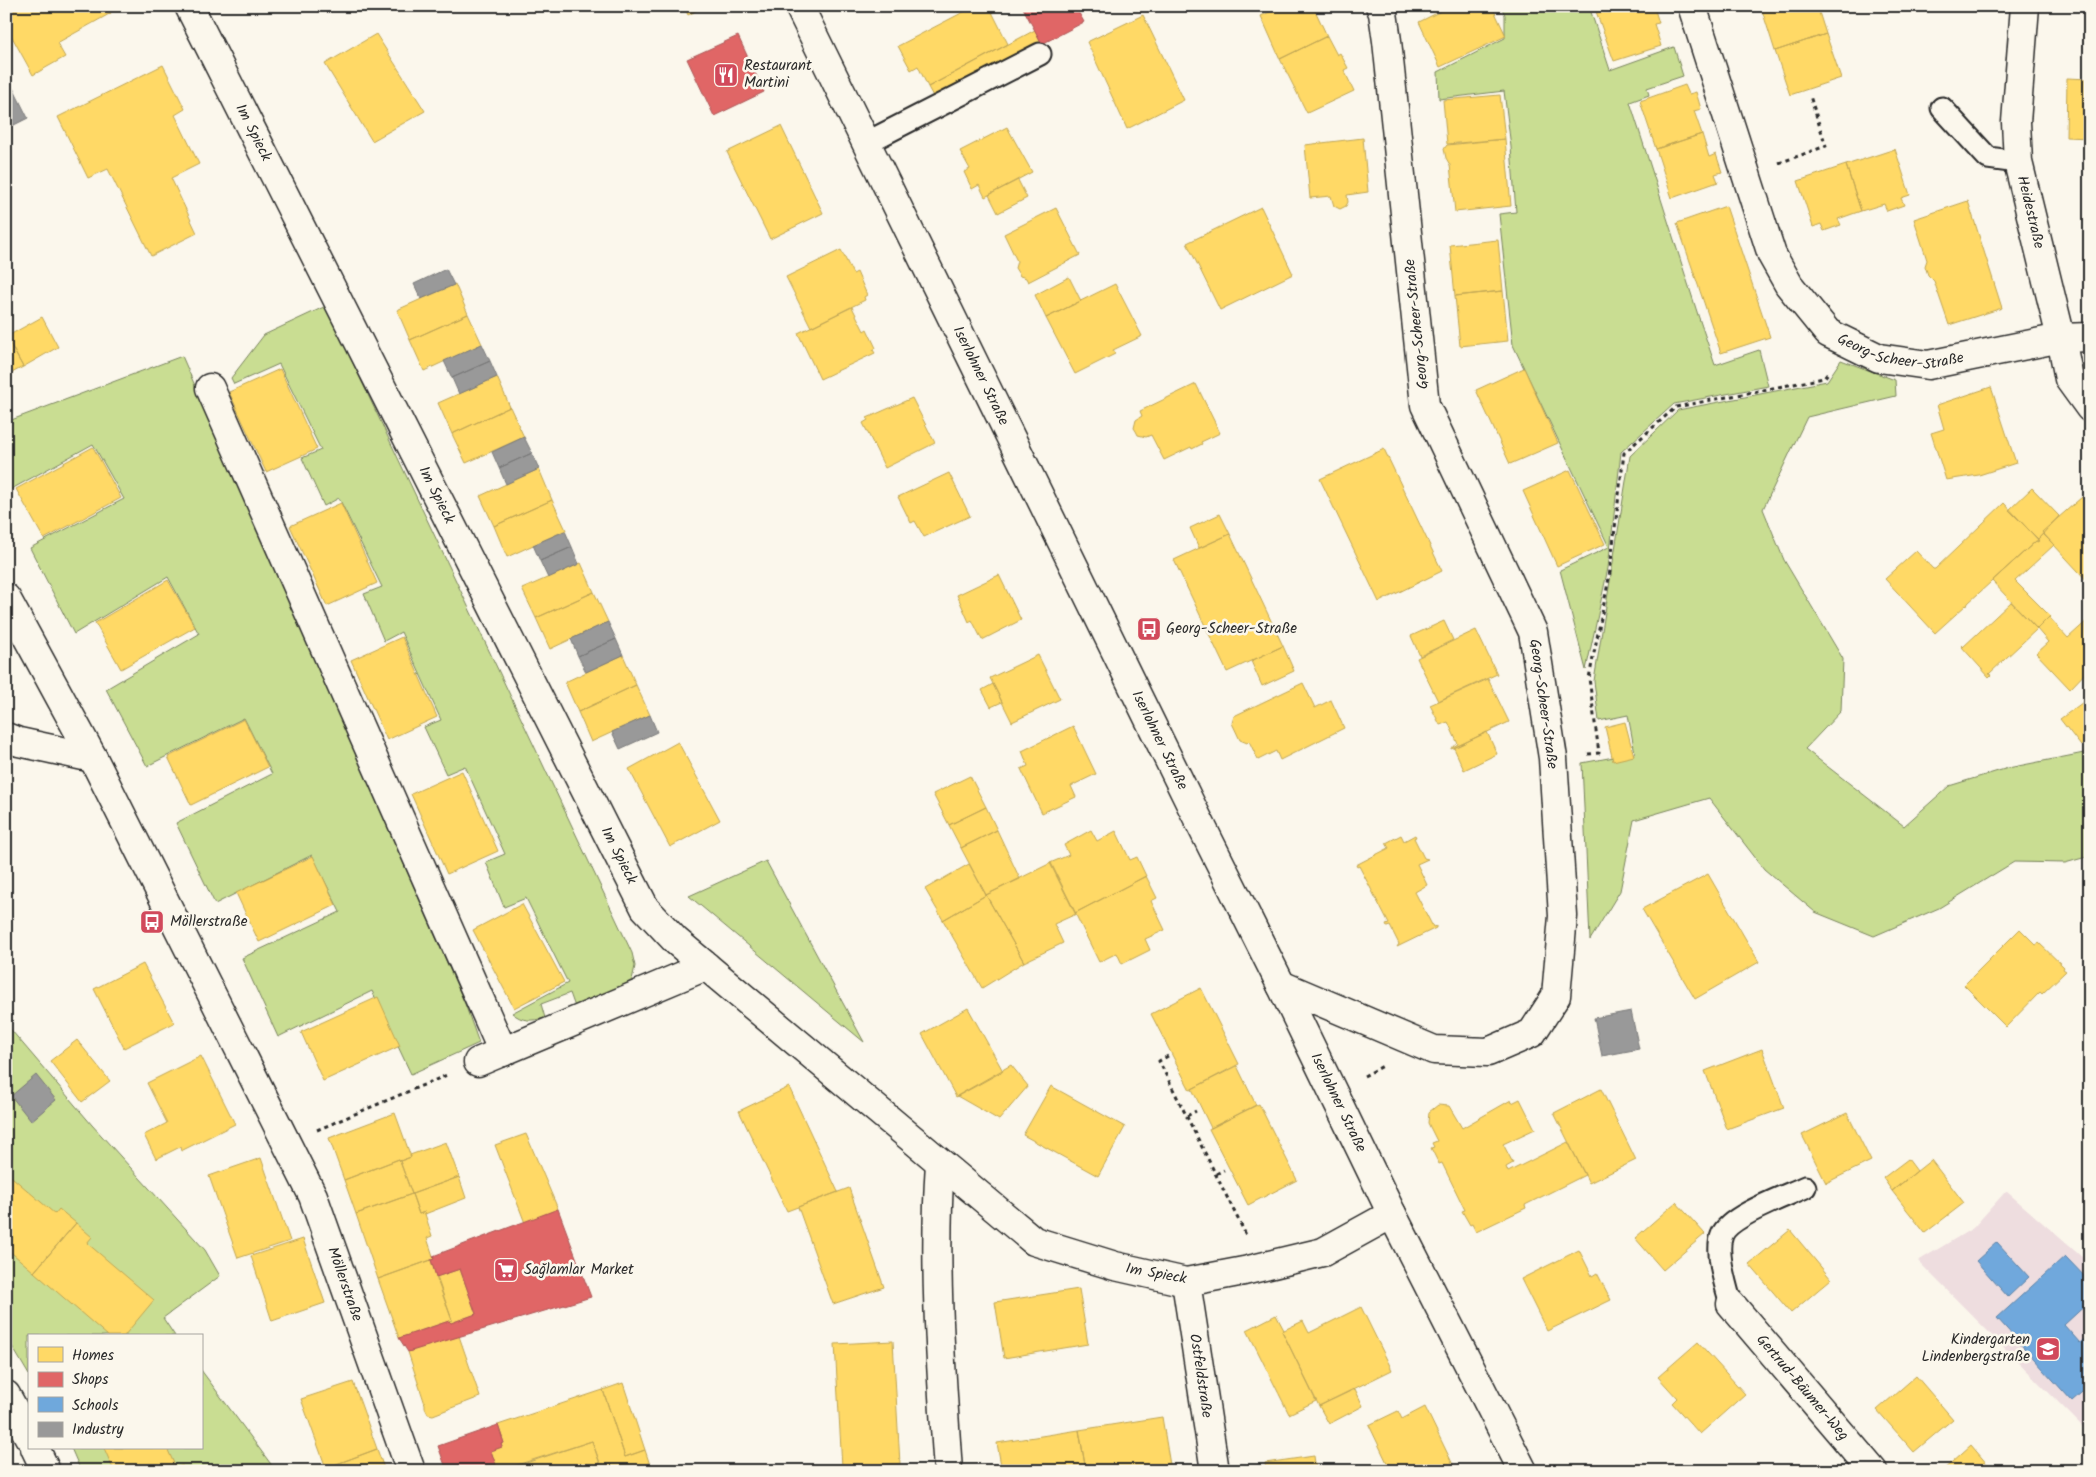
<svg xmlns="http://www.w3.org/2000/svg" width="2096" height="1477" font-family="Kalam,sans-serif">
<rect width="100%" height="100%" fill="#fbf7ec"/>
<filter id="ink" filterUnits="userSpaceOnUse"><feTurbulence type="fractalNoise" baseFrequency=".02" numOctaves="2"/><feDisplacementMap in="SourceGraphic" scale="10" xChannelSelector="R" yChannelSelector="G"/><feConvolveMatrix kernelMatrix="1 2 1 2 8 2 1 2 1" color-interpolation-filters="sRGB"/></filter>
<g filter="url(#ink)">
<!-- built -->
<path fill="#eedddf" d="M2006,1191L2090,1264V1434L1918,1261L1973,1228Z"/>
<!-- green -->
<path fill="#c9dd92" stroke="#7a845e" d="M1501,6H1589L1610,70L1674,47L1683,76L1647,88L1649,95L1630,102L1698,315L1715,365L1759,350L1768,386L1674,404L1621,452L1608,568L1586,670L1560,570L1609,547L1513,345L1499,214L1516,212L1511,147L1504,91L1439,99L1438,72L1505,38V15Z
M326,306L632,953L635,966L632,980L617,989L575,1007L570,993L541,1004L545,1018C531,1021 523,1022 512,1013L568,983L526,898L504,907L486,862L505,854L465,766L446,774L424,727L441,720L401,632L384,641L364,594L382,587L339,498L324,506L302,458L321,450L279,364L234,384L231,378L264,335Z
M182,356L465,1004L479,1043L411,1074L372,991L278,1037L242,958L340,912L312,855L215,904L176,823L272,774L244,718L147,766L106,689L199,634L168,577L74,634L30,548L124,499L93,444L6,492V422Z
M1841,360L1895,380L1896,396L1807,417L1763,509L1784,560L1843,659L1841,711L1805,749L1904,826L1949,786L2008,768L2084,753L2090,748V856L2065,863L2014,862L1939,908L1874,936L1815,912L1764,869L1709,798L1634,820L1620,891L1590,940L1582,763L1635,753L1628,715L1599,721L1594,681L1630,456L1678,410L1827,381Z
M766,861L864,1042L689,896Z
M6,1024L92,1125L205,1250L220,1276L163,1318L175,1336H29V1375L6,1336Z
M201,1370L276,1471H81L71,1448H201Z"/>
<!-- homes -->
<path fill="#ffd966" stroke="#bfa554" d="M6,6H107L111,13L57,43L65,57L33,75L6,26Z
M684,6H705L688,15Z
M975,6H989L1008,44L928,87L918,66L911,70L898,46Z
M1282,6H1313L1327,36L1280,59L1261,16Z
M1451,6H1492L1506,36L1440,67L1419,22Z
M1594,6L1654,7L1659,23L1654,24L1661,46L1614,61Z
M1817,6L1826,34L1775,51L1761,7Z
M1143,15L1184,100L1127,129L1087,42Z
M1035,30L1042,44L935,100L928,87Z
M376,34L425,111L372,141L325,64Z
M1826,34L1841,78L1790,95L1775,51Z
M1327,36L1337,55L1340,53L1348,68L1344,70L1354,91L1307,113L1280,59Z
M163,65L185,109L175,115L199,164L171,178L197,233L151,256L108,169L88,178L58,117Z
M2067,78L2090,79V138L2066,137Z
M1685,85L1689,94L1696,92L1701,109L1694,111L1702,134L1656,149L1640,101Z
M1500,95L1505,139L1447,144L1443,100Z
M781,126L823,213L770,239L727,152Z
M1007,127L1032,172L985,197L979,185L972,189L964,172L970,169L960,151Z
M1702,134L1709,157L1716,154L1722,172L1715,174L1718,182L1672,198L1656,149Z
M1363,138L1368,192L1347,195L1348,202L1346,206L1340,209L1334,206L1331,196L1310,198L1305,145Z
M1505,139L1511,206L1455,212L1450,165L1446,158L1444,149L1447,145Z
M1895,149L1910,195L1901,198L1904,205L1887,211L1884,204L1861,211L1846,165Z
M1846,165L1861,211L1838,219L1841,225L1824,231L1821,224L1813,227L1798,181Z
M1018,180L1027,198L998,213L989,195Z
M1968,201L2002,308L1949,325L1934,281L1928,275L1925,266L1927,260L1914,219Z
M1726,206L1770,337L1721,353L1677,223Z
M1261,207L1293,274L1220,310L1187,243Z
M1056,208L1080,255L1028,282L1026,278L1020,276L1015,268L1017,261L1004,234Z
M1498,240L1503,291L1455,296L1450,245Z
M841,250L853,274L857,272L867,295L864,297L865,300L811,327L786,277Z
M1069,277L1081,301L1046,318L1035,295Z
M455,284L468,314L410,340L397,310Z
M1115,284L1142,336L1113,350L1115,354L1075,374L1046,318Z
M1503,291L1508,341L1460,346L1455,296Z
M852,307L864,331L867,329L876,348L873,350L875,353L820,379L798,333Z
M468,314L482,344L424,371L410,340Z
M42,317L58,347L23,367L6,337Z
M6,336L23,367L6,376Z
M1524,368L1558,443L1510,464L1476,390Z
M280,369L317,449L266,472L229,392Z
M497,377L510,407L452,434L438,403Z
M1196,384L1220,433L1201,442L1202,444L1192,449L1191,447L1164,460L1151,435L1146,437L1138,435L1136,431L1134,428L1136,420L1142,416L1140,411Z
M1991,387L2016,463L1979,475L1946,480L1931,433L1944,429L1937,405Z
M912,398L935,443L885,468L863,423L868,420L867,418Z
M510,407L524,437L466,463L452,434Z
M93,447L121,498L44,539L16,489Z
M1384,449L1442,571L1379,602L1320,479Z
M539,469L552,500L494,526L480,496Z
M1570,470L1605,544L1557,566L1523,491Z
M949,473L970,516L924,537L915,521L911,523L898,497Z
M2032,488L2059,516L2038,539L2009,510Z
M2082,497L2090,506V584L2042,532Z
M552,500L566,530L507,557L494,526Z
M341,503L377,583L327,606L290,526Z
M2004,503L2039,541H2036L1968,603L1967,606L1966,605L1935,633L1885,579L1916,551L1933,569H1935Z
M1220,514L1230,534L1199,548L1190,528Z
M1230,534L1283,646L1227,672L1174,560Z
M2043,534L2054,545L2015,581L2050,616L2037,629L1992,581L2036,541L2038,542V539Z
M581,563L594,592L536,618L522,589Z
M999,575L1021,620L982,640L972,620L969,622L957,595Z
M168,580L195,627L121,669L95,623Z
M594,592L608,622L550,649L536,618Z
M2011,602L2037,629L1989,674L1991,675L1989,677L1961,646L1962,645L1963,647Z
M2049,617L2068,638L2090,618V668L2070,689L2036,653L2048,642L2037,629Z
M1444,621L1453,640L1420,656L1411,636Z
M1476,630L1497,674L1438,701L1417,658Z
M402,637L437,717L387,740L351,660Z
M1283,646L1294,671L1262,686L1251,661Z
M623,655L636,685L578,712L565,682Z
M1038,655L1060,699L1012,722L990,678Z
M1488,679L1509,722L1451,749V748L1458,744L1448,722L1440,725L1430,705Z
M1303,683L1315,708L1331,700L1344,728L1280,760L1276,751L1258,760L1249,741L1247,743L1240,740L1232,723L1234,716Z
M993,684L1002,702L991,707L982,690Z
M636,685L650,715L591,742L578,712Z
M2086,700L2090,705V739L2081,746L2060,719Z
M244,719L268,767L191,805L168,757Z
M1625,722L1634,756L1613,761L1605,727Z
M1073,726L1096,774L1071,786L1076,797L1042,813L1021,769L1028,766L1022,751Z
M1487,732L1497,754L1464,770L1454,748Z
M678,742L720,820L670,847L629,769Z
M462,771L498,851L447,874L411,794Z
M970,776L986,807L949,825L933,794Z
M986,807L997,830L961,848L949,825Z
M997,830L1020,879L986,895L961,848Z
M1091,830L1097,841L1116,831L1130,860L1137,857L1146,876L1075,913L1050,863L1069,855L1064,845Z
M1401,835L1404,841L1415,835L1416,837L1414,838L1424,858L1428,859L1417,864L1427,885L1415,892L1433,927L1436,926V928L1397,947L1399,944L1390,926L1387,927L1386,925L1389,924L1370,887L1359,866L1357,867L1356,865L1389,848L1386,843Z
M313,856L336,905L259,942L236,893Z
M1051,863L1076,914L1054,924L1063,943L1024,962L986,895Z
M969,864L986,895L943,920L925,889Z
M1708,874L1759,962L1695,999L1642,909Z
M1146,876L1157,898L1151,901L1165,930L1145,939L1150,950L1122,964L1117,953L1099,962L1075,913Z
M986,895L1024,962L982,988L943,920Z
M522,904L564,982L514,1008L473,930Z
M2020,929L2036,945L2039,943L2064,967L2063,969L2066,971L2042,994L2040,992L2006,1027L1964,985Z
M143,964L174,1023L124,1048L94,989Z
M1201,988L1239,1064L1190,1090L1151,1014Z
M378,997L400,1046L323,1081L301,1032Z
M968,1008L1003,1071L956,1097L922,1034Z
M77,1040L110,1081L82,1102L50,1061Z
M1762,1049L1784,1108L1727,1129L1705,1071Z
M201,1056L235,1124L181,1151L180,1147L156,1159L144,1135L167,1123L147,1083Z
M1011,1065L1028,1086L999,1120L957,1096Z
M1237,1066L1256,1105L1211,1128L1192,1089Z
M1051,1086L1125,1127L1098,1176L1023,1135Z
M789,1087L838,1192L787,1211L739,1111Z
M1601,1089L1636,1160L1589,1183L1554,1113Z
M1520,1099L1535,1129L1503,1144L1513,1163L1506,1167L1508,1172L1568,1142L1585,1175L1525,1205L1526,1208L1476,1232L1472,1224L1470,1225L1462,1211L1465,1210L1442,1163L1439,1164L1431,1148L1434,1147L1432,1143L1437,1141L1428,1123L1429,1112L1438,1105L1449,1106L1462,1128L1511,1100L1512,1103Z
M1259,1104L1297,1180L1248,1205L1209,1129Z
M395,1113L411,1157L400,1161L399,1159L344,1180L329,1138Z
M1847,1113L1871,1161L1826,1183L1802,1135Z
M526,1134L558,1209L525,1223L495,1145Z
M446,1142L459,1177L412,1194L400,1161L411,1157L410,1155Z
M261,1158L290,1241L238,1258L209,1176Z
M399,1159L412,1194L356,1214L344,1180Z
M1908,1159L1917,1171L1892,1191L1883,1178Z
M1931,1160L1964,1203L1925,1233L1892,1191Z
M6,1172L55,1214L59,1209L76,1223L34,1272L6,1248Z
M459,1177L466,1198L425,1214V1212L419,1214L412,1194Z
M849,1188L884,1287L833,1304L798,1207Z
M412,1194L419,1214L425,1212V1214L432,1236L427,1238L434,1259L378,1279L356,1214Z
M1676,1202L1705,1234L1663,1270L1635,1238Z
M76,1223L92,1237L87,1243L154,1300L124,1336H108L34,1272Z
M1790,1230L1831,1279L1791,1313L1749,1264Z
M303,1239L325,1303L272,1321L251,1256Z
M1579,1250L1592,1276L1597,1273L1611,1300L1547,1331L1521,1279Z
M431,1260L452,1320L399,1338L378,1279Z
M460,1269L476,1314L451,1323L449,1321L452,1320L436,1277Z
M1079,1289L1088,1344L1004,1358L995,1302Z
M1361,1307L1392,1370L1319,1406L1282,1331L1303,1321L1309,1333Z
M1276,1315L1284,1330L1282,1331L1316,1401L1289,1414L1247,1330Z
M459,1336L480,1397L433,1415L428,1414L425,1408V1404L408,1352Z
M893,1341L900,1464L842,1467L835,1344Z
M1698,1342L1745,1394L1700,1434L1672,1403L1677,1398L1658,1377Z
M1916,1376L1953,1419L1914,1452L1877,1410Z
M353,1382L377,1449L326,1468L301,1399Z
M623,1383L645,1450L625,1457L603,1390Z
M1355,1389L1363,1406L1329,1424L1319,1406Z
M603,1390L625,1457L645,1450L652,1471H603L592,1441L498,1471L491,1451L502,1447L501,1444L504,1443L498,1425Z
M1425,1407L1456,1471H1391L1369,1425L1398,1411L1402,1419Z
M1162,1417L1171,1471H1086L1079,1430Z
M1079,1430L1086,1471H1002L997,1443Z
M592,1441L601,1467L591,1471H516L514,1467Z
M1971,1445L1993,1471H1942Z
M104,1448H167L176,1468L182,1465L185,1471H114Z
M377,1449L385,1471H327L326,1468Z
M1314,1456L1316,1471H1266L1265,1463Z"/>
<!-- shops -->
<path fill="#e06666" stroke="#aa5454" d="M1022,6H1075L1084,22L1042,44Z
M738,36L764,92L714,116L687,59Z
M558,1209L591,1297L408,1352L399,1338L449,1321L451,1323L476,1314L460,1269L436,1277L431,1260L434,1259L433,1256Z
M498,1425L504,1443L501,1444L502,1447L491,1451L498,1471H447L438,1446Z"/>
<!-- schools -->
<path fill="#6fa8dc" stroke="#5b82a7" d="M1997,1242L2029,1277L2008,1297L1976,1261Z
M2065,1256L2090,1282V1301L2064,1325L2080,1343L2084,1339L2090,1345V1385L2072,1401L1997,1318Z"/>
<!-- industry -->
<path fill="#999" stroke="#787878" d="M13,88L28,118L6,129V91Z
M446,269L454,285L421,299L414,284Z
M482,344L490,361L452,378L444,361Z
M490,361L497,377L459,394L452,378Z
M524,437L532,453L499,468L492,452Z
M532,453L539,469L506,484L499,468Z
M565,531L572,547L540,561L533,545Z
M572,547L579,564L548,578L540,561Z
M608,622L616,639L578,656L571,639Z
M616,639L623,655L586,672L578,656Z
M650,715L657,732L620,749L612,732Z
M1631,1011L1639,1049L1602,1056L1594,1018Z
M36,1075L56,1100L31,1121L11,1096Z"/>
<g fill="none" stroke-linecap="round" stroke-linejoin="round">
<defs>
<path id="lane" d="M1942,108L1988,158L2018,162
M866,143L1040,54
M1731,1304C1726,1287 1715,1252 1722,1235C1729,1216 1786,1196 1805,1187"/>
<g id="street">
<path id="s1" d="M189,6L645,908L676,941L1034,1241L1115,1266L1186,1282L1244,1271L1323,1252L1392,1214"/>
<path id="s2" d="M1692,6L1772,255L1789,285L1828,333L1879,358L1928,365L2061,338L2090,337"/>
<path id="s3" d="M2025,6L2016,122L2018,162L2061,338L2069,379L2090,408"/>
<path d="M210,388L503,1052"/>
<path id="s4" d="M6,598L93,758L313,1196L411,1471"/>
<path d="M6,737L19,742L93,758"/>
<path d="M1281,985L1434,1050L1488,1052L1532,1033L1556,996L1563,916L1553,758L1533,632L1425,405L1387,41L1383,13L1380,6"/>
<path d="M478,1062L706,966"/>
<path d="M940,1163C933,1266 941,1368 948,1471"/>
<path id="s5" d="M1186,1282L1215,1471"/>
<path id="s6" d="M1731,1304L1873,1471"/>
<path d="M6,1395L29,1437"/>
<path d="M35,1448L46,1471"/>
</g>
<g id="primary">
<path id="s7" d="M799,6L1193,809L1281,985L1392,1214L1523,1471"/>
</g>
</defs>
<!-- lane casing -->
<use href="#lane" stroke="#2b2b2b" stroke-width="25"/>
<!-- street casing -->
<use href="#street" stroke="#2b2b2b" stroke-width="31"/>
<!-- primary casing -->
<use href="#primary" stroke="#2b2b2b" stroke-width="31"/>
<!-- path -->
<path stroke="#2b2b2b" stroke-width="3" stroke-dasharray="4 4" stroke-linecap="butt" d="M1779,163L1826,146L1810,96
M1588,754L1599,753L1589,678L1609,578L1624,453L1676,407L1824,378L1828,373
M1168,1056L1159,1061L1246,1235
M1364,1076L1383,1066
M1187,1116L1196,1111
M317,1130L447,1075
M1216,1174L1224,1170"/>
<!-- lane -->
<use href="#lane" stroke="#fbf7ec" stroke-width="21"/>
<!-- street -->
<use href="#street" stroke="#fbf7ec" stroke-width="28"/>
<!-- primary -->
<use href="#primary" stroke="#fbf7ec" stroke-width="28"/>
</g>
</g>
<!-- icons -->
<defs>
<symbol id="restaurant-square" viewBox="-11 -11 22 22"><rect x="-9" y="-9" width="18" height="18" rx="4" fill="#d1495b" stroke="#fbf7ec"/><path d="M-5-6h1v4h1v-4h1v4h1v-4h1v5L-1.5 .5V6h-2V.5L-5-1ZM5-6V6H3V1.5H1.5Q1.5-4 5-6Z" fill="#fff"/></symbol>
<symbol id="bus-square" viewBox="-11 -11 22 22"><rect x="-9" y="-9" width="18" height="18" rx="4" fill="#d1495b" stroke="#fbf7ec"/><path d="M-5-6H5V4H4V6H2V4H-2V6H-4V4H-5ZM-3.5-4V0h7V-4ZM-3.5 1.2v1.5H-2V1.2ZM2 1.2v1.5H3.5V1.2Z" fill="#fff"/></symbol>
<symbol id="supermarket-square" viewBox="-11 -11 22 22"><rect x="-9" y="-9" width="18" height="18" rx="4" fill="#d1495b" stroke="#fbf7ec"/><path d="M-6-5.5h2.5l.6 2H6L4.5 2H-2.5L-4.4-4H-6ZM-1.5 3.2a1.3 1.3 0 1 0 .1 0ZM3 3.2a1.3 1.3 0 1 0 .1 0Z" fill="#fff"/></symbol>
<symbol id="school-square" viewBox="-11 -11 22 22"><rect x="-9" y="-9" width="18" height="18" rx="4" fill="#d1495b" stroke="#fbf7ec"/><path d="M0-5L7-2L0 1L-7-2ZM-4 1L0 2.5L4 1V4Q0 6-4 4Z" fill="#fff"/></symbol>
</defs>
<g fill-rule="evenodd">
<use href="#restaurant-square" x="712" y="61" width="28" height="28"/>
<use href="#bus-square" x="1135" y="615" width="28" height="28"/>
<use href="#bus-square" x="138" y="908" width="28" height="28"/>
<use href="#supermarket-square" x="492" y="1256" width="28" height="28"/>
<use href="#school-square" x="2034" y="1335" width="28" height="28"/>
</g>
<g text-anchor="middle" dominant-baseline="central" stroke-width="5" stroke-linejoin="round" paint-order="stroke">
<!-- poi labels -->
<g font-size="15" fill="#2b2b2b" stroke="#fbf7ec" text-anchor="start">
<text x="744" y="66">Restaurant<tspan x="744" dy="17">Martini</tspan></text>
<text x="1166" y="629">Georg-Scheer-Straße</text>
<text x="170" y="922">Möllerstraße</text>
<text x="524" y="1270">Sağlamlar Market</text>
<text x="2030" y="1340" text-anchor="end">Kindergarten<tspan x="2030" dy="17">Lindenbergstraße</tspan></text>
</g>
<!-- street labels -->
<g font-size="15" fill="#2b2b2b" stroke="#fbf7ec">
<text stroke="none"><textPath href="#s1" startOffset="142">Im Spieck</textPath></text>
<text stroke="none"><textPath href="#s3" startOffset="208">Heidestraße</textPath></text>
<text transform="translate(1417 324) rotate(-96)">Georg-Scheer-Straße</text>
<text stroke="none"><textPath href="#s2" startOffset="435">Georg-Scheer-Straße</textPath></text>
<text stroke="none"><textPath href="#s7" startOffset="412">Iserlohner Straße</textPath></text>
<text stroke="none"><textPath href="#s1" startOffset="548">Im Spieck</textPath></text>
<text transform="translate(1543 704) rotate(82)">Georg-Scheer-Straße</text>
<text stroke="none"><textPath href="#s7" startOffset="818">Iserlohner Straße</textPath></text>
<text stroke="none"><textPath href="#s1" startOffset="952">Im Spieck</textPath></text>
<text stroke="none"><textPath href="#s7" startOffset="1222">Iserlohner Straße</textPath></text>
<text transform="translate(1156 1274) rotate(10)">Im Spieck</text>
<text stroke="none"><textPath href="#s4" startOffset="766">Möllerstraße</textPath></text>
<text stroke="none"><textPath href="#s5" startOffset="95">Ostfeldstraße</textPath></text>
<text stroke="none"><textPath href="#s6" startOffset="110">Gertrud-Bäumer-Weg</textPath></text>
</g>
</g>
<!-- margin -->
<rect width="2096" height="1477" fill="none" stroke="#fbf7ec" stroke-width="25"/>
<rect x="12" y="12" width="2071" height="1452" fill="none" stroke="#2b2b2b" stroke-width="2" filter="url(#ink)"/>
<!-- legend -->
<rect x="28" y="1334" width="175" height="115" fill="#fbf7ec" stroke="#a8a59f"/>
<rect x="38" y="1347" width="25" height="15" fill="#ffd966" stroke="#a8a59f"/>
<text x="72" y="1360" font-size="15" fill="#2b2b2b">Homes</text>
<rect x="38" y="1372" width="25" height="15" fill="#e06666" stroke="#a8a59f"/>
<text x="72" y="1384" font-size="15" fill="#2b2b2b">Shops</text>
<rect x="38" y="1397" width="25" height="15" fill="#6fa8dc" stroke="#a8a59f"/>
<text x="72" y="1410" font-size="15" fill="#2b2b2b">Schools</text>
<rect x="38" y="1422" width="25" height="15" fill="#999999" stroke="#a8a59f"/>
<text x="72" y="1434" font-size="15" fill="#2b2b2b">Industry</text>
</svg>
